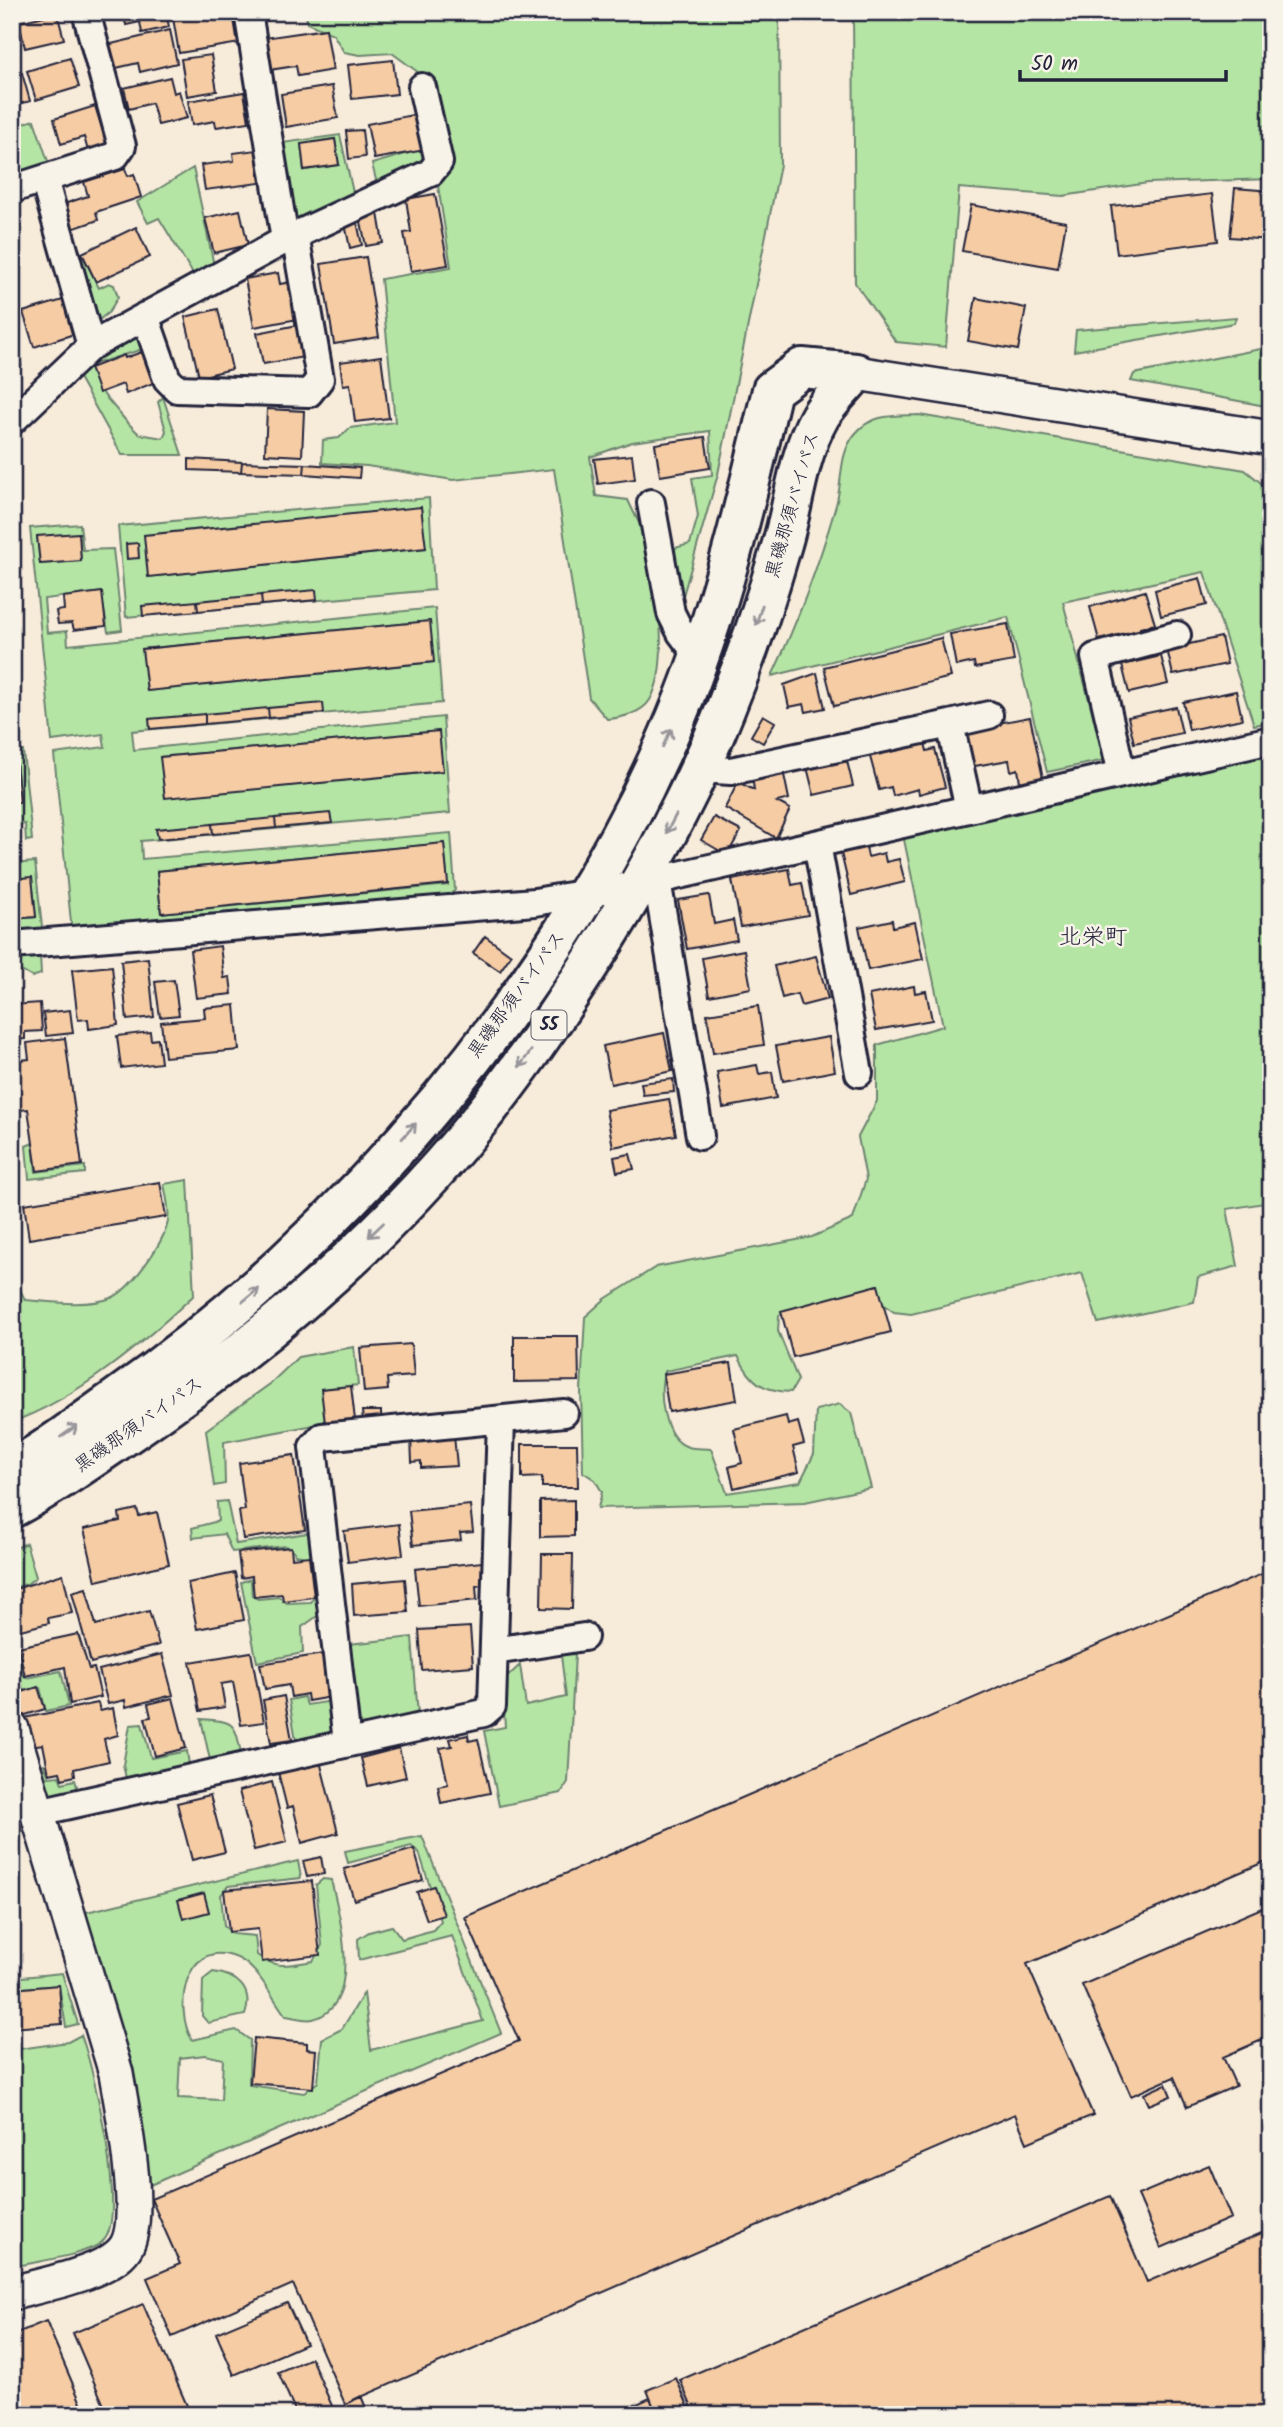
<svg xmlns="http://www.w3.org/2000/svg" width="1283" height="2427" font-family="Kalam,'Klee One',sans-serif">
<rect width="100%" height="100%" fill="#f7ebda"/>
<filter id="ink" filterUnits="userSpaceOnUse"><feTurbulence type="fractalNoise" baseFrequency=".0143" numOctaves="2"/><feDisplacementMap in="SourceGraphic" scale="14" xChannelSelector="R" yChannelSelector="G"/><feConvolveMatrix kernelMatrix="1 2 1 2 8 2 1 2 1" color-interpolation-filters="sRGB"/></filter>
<g filter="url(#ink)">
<!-- green -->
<path fill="#b5e5a4" stroke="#6c8470" stroke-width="2" fill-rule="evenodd" d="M306,12H779L780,165L718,474L682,599L678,596L675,548L690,544L698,516L692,478L712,475L710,431L632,442L590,457L596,496L628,500C634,514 644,530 647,545C657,585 671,664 650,700C642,713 622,718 607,719L589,698L554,469L453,480L367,466L322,463L323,440L339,438L350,428L395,422L381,279L451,267L438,186L448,170L426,78L392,53L360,55L344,52L333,34L307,23Z
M853,12H1271V179L1148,183L1063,196L959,188L946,347L896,342L855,283Z
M34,120L50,167L12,179V127Z
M340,135L354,197L305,222L294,217L282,143ZM335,139L339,165L304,170L301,144Z
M429,147L432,163L378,188L372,164Z
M193,168L215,270L193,274L159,218L148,223L137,202Z
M79,249L99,288L109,283L114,285L118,297L109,312L99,320L95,319L74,251Z
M1236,317L1234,323L1074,351L1076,330Z
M136,332L141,337L159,386L155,388L140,350L91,365L104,395L126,421L139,434L163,438L166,431L158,402L163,397L182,455H122L77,374L87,360Z
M1271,347V407L1131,381L1134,374Z
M919,415L1245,470L1271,491V722L1254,725L1204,572L1063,602L1105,760L1047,772L1008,617L772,676C798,621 819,564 836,505C843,481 838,455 855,434C872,413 895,416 919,415Z
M429,498L434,590L126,617L118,526ZM421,507L425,548L149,577Z
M80,524L83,550L113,549L122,630L108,632L101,592L44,599L47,633L67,631L68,645L435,608L442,703L132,731L134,750L443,717L450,813L141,841L142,859L451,833L455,890L448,897L72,932L54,754L105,747L103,734L52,741L30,528ZM79,533L81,561L40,564L37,537ZM429,621L433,662L147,691L143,649ZM438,731L442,771L165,797L161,757ZM444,843L448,885L161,913L157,871Z
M12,654L21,728L15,729Z
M1271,750V1202L1227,1209L1238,1266L1198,1277L1194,1302L1098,1323L1082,1273L911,1314L894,1312L866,1292L779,1315L778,1331L798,1380L791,1392C762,1391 751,1382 738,1356L665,1371C657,1391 663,1439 688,1447C695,1449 704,1448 711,1449L727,1493L800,1482L814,1454L816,1410L840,1404L851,1413L871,1488L805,1502L598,1508L602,1492L595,1480L583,1472L581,1390L585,1317L605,1299L656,1267L812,1237L853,1219L866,1179L858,1137L877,1101V1045L943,1026L902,830Z
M23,751L32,840L26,841L25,824L12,825V803L20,801L16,762H12V752Z
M35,862L42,927L37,935L12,938V919L36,917L32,877L12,879V864Z
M40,955L41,974L32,977L23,972L12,973V958Z
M33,1143L36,1172L85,1166V1173L29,1179L26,1146Z
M188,1180L194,1295C144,1342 77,1399 12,1422V1272L25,1300C49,1302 89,1307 111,1298C130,1291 165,1241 168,1221C170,1210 166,1195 164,1184Z
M354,1347L358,1385L322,1389L325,1423L224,1442L225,1484L214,1486L206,1430L270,1384L298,1357Z
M227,1501L236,1544L314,1532L323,1612L302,1627L303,1653L257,1662L241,1582L251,1579L252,1596L258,1599L279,1597L287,1603L311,1602L317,1593L312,1558L295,1555L294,1551L285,1546L232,1552L224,1534L193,1538L192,1528L218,1521L217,1502Z
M26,1543L36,1577L27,1584L12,1588V1550Z
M412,1637L418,1716L355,1726L349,1644Z
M16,1649L23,1675L27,1678L61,1671L69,1706L46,1711L40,1688L23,1690L17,1670L12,1671V1650Z
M575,1654L568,1782L561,1793L499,1806L484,1731L505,1727L502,1682L520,1665L526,1706L566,1697L561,1655Z
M304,1697L307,1705L333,1701L335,1723L328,1735L296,1740L289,1700Z
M201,1719C234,1722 235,1721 241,1754L210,1760Z
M142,1724L151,1758L187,1751L189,1765L126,1778L123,1765L130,1725Z
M44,1764L49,1777L59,1776L62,1783L75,1780L78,1790L46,1798L36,1767Z
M422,1836L501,2033L143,2188L74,1915L298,1861L301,1878L228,1886L221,1895L224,1926L233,1934L255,1936L257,1955C277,1970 289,1965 313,1961L322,1945L316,1885L323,1879L331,1880C340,1915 364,2006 313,2019C305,2021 294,2017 286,2016C271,1997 257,1963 232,1956C183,1941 174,2010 192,2040L236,2030L250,2040L249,2085L304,2093L318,2082L322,2039L342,2029L364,1993L371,2050L483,2021L452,1936L359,1960L358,1939L369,1932L392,1926L402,1939L433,1930L441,1921L419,1852L411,1846L348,1863L345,1851ZM205,2055L223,2059L221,2100L178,2098L180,2058Z
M213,1972C237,1975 254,1989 245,2015L208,2023L202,2016L203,1980Z
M62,1973L78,2024L66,2027L59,1985L12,1989V1978Z
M81,2035C94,2069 127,2213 104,2240C91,2255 33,2262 12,2267V2050L68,2042Z"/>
<!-- building -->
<path fill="#f5cca4" stroke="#22223b" stroke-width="2" d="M12,12H30L31,13L12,18Z
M123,12H166L169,27L142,33L140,22L126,25Z
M172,12H235L240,43L179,53Z
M57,13L64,39L25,48L19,22Z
M326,29L333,70L298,76L296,66L269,70L264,38Z
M170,30L177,63L140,72L138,63L112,69L107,45Z
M211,55L217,91L187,96L181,59Z
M70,58L79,87L36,100L27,71Z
M393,60L397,94L352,99L348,65Z
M22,73L30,101L12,106V75Z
M170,77L174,93L179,91L187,118L158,125L152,103L129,109L124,88Z
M332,86L338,118L286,127L281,94Z
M244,92L249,122L216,127L215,121L192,125L188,101Z
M95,106L107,144L88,151L84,137L61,144L54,119Z
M418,114L425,150L374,159L367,124Z
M362,130L365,157L349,159L346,131Z
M335,139L339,165L304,170L301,144Z
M256,150L260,183L205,190L201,165L234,161L233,153Z
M125,169L128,176L134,174L141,197L96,212L98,220L69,230L61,205L88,196L84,182Z
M1235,188L1271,191V240L1230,237Z
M435,194L448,265L411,271L404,233L411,232L406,199Z
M1212,194L1218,241L1117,254L1111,206Z
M971,205L1066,222L1058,268L962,251Z
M240,210L248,245L214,253L205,218Z
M378,213L383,243L366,246L360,217Z
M357,222L362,245L350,248L345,224Z
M136,227L150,257L96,282L82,253Z
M366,257L379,337L334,344L321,264Z
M278,273L280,284L291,282L298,319L254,327L245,279Z
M976,298L1026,308L1018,350L968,341Z
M63,300L74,334L34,347L23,312Z
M218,309L232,369L199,377L185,317Z
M298,325L304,357L263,364L257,333Z
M12,339L21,365L12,368Z
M142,352L153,383L126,394L123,384L99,393L90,368L124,355L125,358Z
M381,356L389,418L355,422L350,384L343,385L340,362Z
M267,409L304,411L302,456L265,454Z
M705,437L710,468L660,476L655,444Z
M632,455L635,479L598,484L594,459Z
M189,459L242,462L241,472L189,470Z
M242,462L305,464L304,474L241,472Z
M305,464L360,468L359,478L304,474Z
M421,507L426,548L148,577L144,535Z
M79,533L81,561L40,564L37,536Z
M138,543L139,558L127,559L126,544Z
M1200,578L1207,605L1161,616L1155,590Z
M316,590L317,600L262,605L261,595Z
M1145,591L1155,624L1140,628L1141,634L1126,638L1125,633L1099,640L1090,607Z
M102,592L106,626L74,630L72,623L58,624L56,611L64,610L63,597Z
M261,595L262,605L198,611L197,601Z
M197,601L198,611L143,616L142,606Z
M430,621L434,662L147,691L142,649Z
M1008,624L1014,661L975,668L974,662L956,666L950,634Z
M1221,637L1227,664L1173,675L1167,649Z
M941,638L951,677L834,706L824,667Z
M1161,656L1168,684L1129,693L1122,665Z
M817,673L825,708L806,712L804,704L789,707L784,685Z
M1236,691L1242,719L1189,730L1183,702Z
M323,703L324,713L269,718L268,708Z
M1176,707L1182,733L1134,743L1128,717Z
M268,708L269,718L205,724V714Z
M205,714V724L150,729L149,719Z
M763,715L775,722L763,743L751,736Z
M1030,717L1043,778L1020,782L1018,769L1011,771L1009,760L969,767L962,730Z
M439,731L443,771L165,798L160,757Z
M924,739L927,751L935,749L945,787L919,794L918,789L893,796L891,787L879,790L869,753Z
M846,757L853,786L814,795L807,767Z
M16,761L20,802L12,803V762Z
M783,770L789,799L777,802L790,809L776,838L725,808L738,782L754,790L752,776Z
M330,813L332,823L276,828L275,818Z
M714,817L741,831L727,855L701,840Z
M275,818L276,828L213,834L212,824Z
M212,824L213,834L158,839L156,829Z
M444,843L448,884L161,913L157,871Z
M866,847L868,857L884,853L886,862L899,859L905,882L851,895L841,853Z
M789,869L792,885L802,883L808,915L741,927L732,880Z
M32,877L36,917L12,919V879Z
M709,895L714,924L733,920L737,940L687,949L678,900Z
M892,920L893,927L915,922L923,959L868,970L859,927Z
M485,936L511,955L500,971L473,953Z
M220,946L224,978L230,977L232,994L196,998L190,950Z
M744,950L751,988L709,996L702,958Z
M816,956L828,999L801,1006L797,994L782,998L774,966Z
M148,958L154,1017L127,1020L121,961Z
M112,966L118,1025L89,1029L88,1019L78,1020L72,970Z
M174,980L179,1015L160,1017L155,982Z
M914,986L915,993L926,991L932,1020L876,1030L869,995Z
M40,1003L42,1031L25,1032V1039L12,1040V1005Z
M235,1005L239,1050L165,1057L161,1022L205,1018L204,1008Z
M758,1006L764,1045L713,1053L707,1014Z
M70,1010L73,1033L46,1036L43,1013Z
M150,1032L151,1040L158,1039L161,1063L121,1068L117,1036Z
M664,1033L672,1071L611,1084L603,1046Z
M829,1037L835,1071L783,1081L776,1046Z
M65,1038L82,1165L37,1171L28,1109L12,1111V1061L29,1059L27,1043Z
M757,1065L759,1074L772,1072L776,1098L723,1108L717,1072Z
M673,1079L674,1092L643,1095L641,1083Z
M669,1099L676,1135L613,1147L606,1110Z
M630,1154L634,1169L617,1172L614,1157Z
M160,1182L166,1217L29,1239L24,1204Z
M878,1285L891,1332L793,1357L781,1311Z
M514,1336H578L579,1381L514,1382Z
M411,1344L414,1376L387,1378L388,1390L364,1392L360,1348Z
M731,1363L737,1400L669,1412L663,1374Z
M351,1386L355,1420L325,1423L321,1389Z
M362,1411H381V1421H363Z
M786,1416L788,1425L798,1422L804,1444L793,1447L799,1472L734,1488L729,1467L742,1463L734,1429Z
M454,1436L457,1466L421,1468V1461L412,1462L411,1438Z
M522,1444H577L578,1487H542V1477L522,1478Z
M294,1455L305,1530L243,1539L239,1511L245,1510L239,1463Z
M574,1500V1536L540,1537V1501Z
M470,1505L473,1532L460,1533L461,1540L413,1545L409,1511Z
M137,1509L139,1516L157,1512L169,1564L96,1581L84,1529L120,1521L119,1513Z
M399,1524L403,1555L348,1562L344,1531Z
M291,1547L292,1558L309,1556L314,1597L283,1601L282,1594L254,1597L252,1576L241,1578L238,1553Z
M542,1554H573L572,1609L541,1608Z
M482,1562L484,1585L476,1586L477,1600L419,1606L415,1569Z
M1271,1570V1859L1027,1964L1093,2115L1027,2143L1015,2114L345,2404L293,2284L172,2337L147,2278L180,2264L151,2199L519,2041L465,1917Z
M235,1573L244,1620L197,1629L188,1583Z
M63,1574L72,1613L48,1618L49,1623L12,1632V1590Z
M405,1579L408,1612L354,1616L352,1584Z
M86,1588L96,1625L149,1611L159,1645L91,1663L72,1592Z
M470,1627L473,1666L422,1670L419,1630Z
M78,1634L89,1669L94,1668L101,1697L70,1704L65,1667L25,1676L18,1647Z
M251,1652L264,1722L241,1725L233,1682L221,1684L225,1707L200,1711L190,1662Z
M162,1654L173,1695L126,1707L125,1700L108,1704L99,1670Z
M324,1654L331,1697L308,1701L307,1694L291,1697L289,1685L265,1689L260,1664Z
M38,1687L45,1709L22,1716L16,1694Z
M284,1696L292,1740L271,1743L263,1700Z
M173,1698L186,1748L155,1756L145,1718L151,1717L148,1704Z
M98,1703L100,1711L113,1708L118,1735L104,1739L109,1761L74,1769L75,1776L62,1779L60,1772L49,1774L43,1744L29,1746L24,1718Z
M468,1735L469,1741L478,1739L490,1793L441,1803L438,1786L448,1784L440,1748L452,1746L450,1739Z
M399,1748L406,1777L368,1786L361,1758Z
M320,1761L338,1833L302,1843L293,1806L287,1808L278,1772Z
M272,1782L287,1842L254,1850L239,1791Z
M210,1795L225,1852L192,1860L177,1803Z
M414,1849L423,1880L354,1900L344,1869Z
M321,1857L324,1874L307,1877L303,1861Z
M312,1881L320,1955L262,1962L258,1929L229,1932L224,1890Z
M434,1886L444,1915L427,1920L417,1892Z
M204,1893L209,1912L183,1919L178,1900Z
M1271,1904V2036L1223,2057L1236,2086L1187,2107L1174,2077L1131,2096L1082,1985Z
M59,1985L62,2024L12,2028V1989Z
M254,2038L307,2043V2049L316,2050L313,2088L250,2083Z
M1166,2084L1171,2096L1149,2105L1144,2094Z
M1209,2165L1231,2218L1161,2248L1138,2195Z
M1110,2196L1147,2282L1271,2229V2415H695L680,2380Z
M287,2303L306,2344L234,2375L216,2333Z
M143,2304L191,2415H108L73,2333Z
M46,2321L86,2415H12V2335Z
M311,2358L336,2415H297L278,2372Z
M676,2378L692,2415H657L647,2390Z
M361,2396L369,2415H350L345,2404Z
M650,2398L657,2415H612Z"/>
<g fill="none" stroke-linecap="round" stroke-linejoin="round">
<defs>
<path id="minor" d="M248,12L285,240
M44,179L91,346
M12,189L115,156L122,146L86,12
M145,316L167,379L177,389L309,393L320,379L295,235
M12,421L91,346L285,240L430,173L439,162L422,87
M651,503L671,613L681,633L700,658
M950,724L989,715
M699,769L731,771L950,724L969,809
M1122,774L1095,657L1177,635
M817,844L859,1073
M657,880L700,1136
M12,945L535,902L640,884L1271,740
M494,1651L584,1637
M347,1742L313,1447L322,1437L564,1413
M38,1812L484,1713L492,1706L501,1420"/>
<path id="tertiary" d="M856,373L1271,438
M12,1729L116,2073C122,2109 145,2219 125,2248C108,2273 41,2285 12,2293"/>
<path id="primary" d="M12,1469C48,1450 81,1423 114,1400C347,1238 567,981 676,718C720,612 746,501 772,390L802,368L856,373
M12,1508C55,1485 95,1456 135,1429C260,1344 382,1240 477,1123C525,1064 567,1001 607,937C652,865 694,789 725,710C747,656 766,600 782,544C794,504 798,455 819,418C828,402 844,387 856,373"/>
</defs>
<!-- minor casing -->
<use href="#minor" stroke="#22223b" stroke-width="32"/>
<!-- tertiary casing -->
<use href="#tertiary" stroke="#22223b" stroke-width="38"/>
<!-- primary casing -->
<use href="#primary" stroke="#22223b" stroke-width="44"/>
<!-- minor -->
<use href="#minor" stroke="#f7f3e8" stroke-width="26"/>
<!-- tertiary -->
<use href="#tertiary" stroke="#f7f3e8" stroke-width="33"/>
<!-- primary -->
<use href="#primary" stroke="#f7f3e8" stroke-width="38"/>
</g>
<!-- one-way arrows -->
<defs><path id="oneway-shaft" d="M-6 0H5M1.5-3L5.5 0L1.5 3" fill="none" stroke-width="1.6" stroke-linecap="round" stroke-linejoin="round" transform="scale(1.75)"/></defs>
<g stroke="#97959a">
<use href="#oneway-shaft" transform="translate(759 615) rotate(108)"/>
<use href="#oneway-shaft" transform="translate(667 738) rotate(-64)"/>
<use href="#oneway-shaft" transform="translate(671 824) rotate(118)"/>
<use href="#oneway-shaft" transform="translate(525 1059) rotate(126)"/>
<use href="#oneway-shaft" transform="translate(409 1131) rotate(-48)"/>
<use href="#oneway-shaft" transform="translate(376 1230) rotate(136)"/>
<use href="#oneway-shaft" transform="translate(251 1295) rotate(-39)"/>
<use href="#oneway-shaft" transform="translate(69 1431) rotate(-35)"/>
</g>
</g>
<g text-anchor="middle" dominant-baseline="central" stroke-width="5" stroke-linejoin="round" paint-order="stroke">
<!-- shield labels -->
<rect fill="#f7f3e8" stroke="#62616f" stroke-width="2" x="531.5" y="1010.5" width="35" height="29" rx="5"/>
<g font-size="18" font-weight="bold" fill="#22223b">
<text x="549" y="1025">55</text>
</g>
<!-- street labels -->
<g font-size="19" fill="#22223b" stroke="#f7f3e8">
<text transform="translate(793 505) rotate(-74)">黒磯那須バイパス</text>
<text transform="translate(517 995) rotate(-54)">黒磯那須バイパス</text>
<text transform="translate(139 1425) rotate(-35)">黒磯那須バイパス</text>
</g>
<!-- quarter labels -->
<g font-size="23" fill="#22223b" stroke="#f7f3e8">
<text x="1093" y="938">北栄町</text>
</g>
</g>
<!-- margin -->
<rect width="1283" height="2427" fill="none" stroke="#f7f3e8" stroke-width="42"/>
<rect x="21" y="21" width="1241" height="2385" fill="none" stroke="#22223b" stroke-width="2.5" filter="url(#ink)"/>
<!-- scale -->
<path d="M1020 70v10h206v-10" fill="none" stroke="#22223b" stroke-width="3.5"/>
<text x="1031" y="70" font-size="21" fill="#22223b" stroke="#f7f3e8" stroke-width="5" paint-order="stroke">50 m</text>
</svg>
